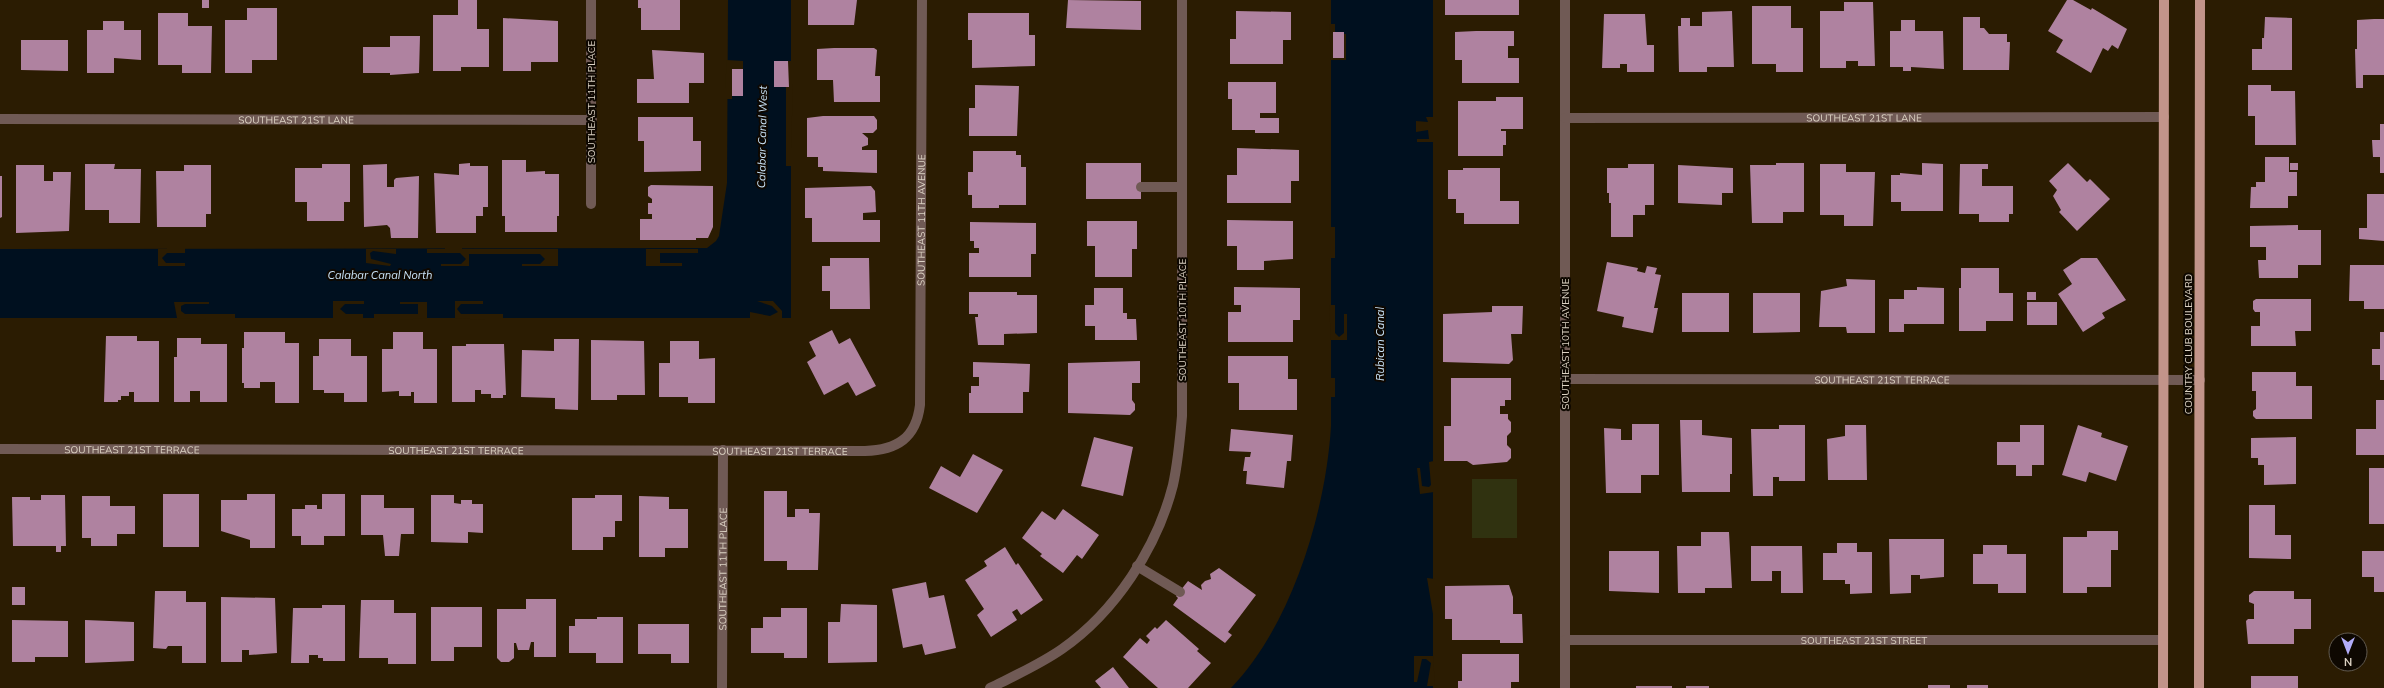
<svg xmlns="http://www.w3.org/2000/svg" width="2384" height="688" font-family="Mulish,sans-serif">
<rect width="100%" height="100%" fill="#2b1c02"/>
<!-- green -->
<path fill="#303210" d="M1472,479H1517V538H1472Z"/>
<!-- water -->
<path fill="#00101f" d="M728,0H791V318H0V249L707,248L716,241L719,236L727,183Z
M1331,0H1433V688H1231C1292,625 1326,511 1331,426Z"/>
<!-- pier -->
<path fill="#2b1c02" d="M1329,24H1335V54L1343,34H1346V60H1331Z
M727,60L743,61V71H732V99H727V88H725Z
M786,61H791V84H793L791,148H793V166H786Z
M1426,117H1434V142H1417V139H1429L1428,130L1416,132V121L1428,122Z
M1329,227H1335V258H1331V279H1329Z
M167,247H185V253H167L162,258L166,263H185V266H158V249H167Z
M445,247H462V249H558V266H522V264H540L545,259L540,254H469V266H441V264H461L466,259L460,253H427V249H445Z
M366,249H396V254L373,251L370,253L371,259L391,264L390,266L366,263Z
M646,249H698V253H660V263H682V266H646Z
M333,301H364V304H345L340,309L346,314H363V318H333Z
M455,301H483V304H461L457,309L461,314H503V318H485V320L455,318Z
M757,301H773L782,311V318H750V312L770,316L778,312L772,306Z
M174,302H209V304H185L181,306V311L185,314H235V318H206L205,320L177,318Z
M400,302H427V318L399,320V318H374V314H418V304H400Z
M1329,305H1335V333L1339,337L1344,333V314H1347V340H1331Z
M1329,352H1331V378H1335V397H1329Z
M1434,461V492L1420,494L1417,468H1420L1422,486L1429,487L1431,485L1429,462Z
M1427,578L1435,579V630H1433V614Z
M1414,656H1433L1435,686H1427L1431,663L1426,659H1422L1417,682H1414Z"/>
<!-- building -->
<path fill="#af82a0" d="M202,0H209V8H202Z
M458,0H477V29H489V67H461V71H433V15H458Z
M638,0H680V30H641V8H638Z
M808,0H857L854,25H808Z
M1068,0L1141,1V30L1066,28Z
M1445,0H1519V15H1445Z
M2067,0H2073L2091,10L2092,8L2127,29L2118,49L2112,45L2108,51L2103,48L2091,73L2056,52L2063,40L2048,31Z
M1844,2H1873L1875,66H1858V61H1846V68H1820V11H1844Z
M1752,6H1791V28H1803V72H1776V64H1752Z
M247,8H277V60H252V73H225V20H247Z
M1236,11L1291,12V40H1283V64H1230V39H1236Z
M1732,11L1734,67H1707V72H1679L1678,26H1681V18H1690V26H1702V12Z
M158,13H188V26H212L211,73H182V65H158Z
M968,13H1029V35H1035V66L972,68V40H968Z
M1604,14H1645L1647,45H1654V72H1627V64H1620V68H1602Z
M1963,17H1980V28H1984L1989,34H2007V42H2010L2009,70H1963Z
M2265,17L2292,18V70H2252V49H2262V38H2264Z
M503,18L558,21V62H531V71H503Z
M2374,19H2384V75H2363V88H2356L2355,49H2357V20Z
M1901,20H1915V31H1943L1944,69L1911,67V71H1903V67H1890V31H1901Z
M103,21H124V30H141V60L114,58V73H87V30H103Z
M1476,31H1514V46H1508V58H1519V83H1462V60H1455V32Z
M1333,32H1344V58H1333Z
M390,36H420L419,73L390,75V73H363V47H390Z
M21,40H68V71L21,70Z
M834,48H874L877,50L875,76H880V102H834L833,80H817V49Z
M652,50L704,53V83H689V103H637V79H654Z
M774,61H788L789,87H774Z
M732,69H743V96H732Z
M1228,82H1276V113H1260V118H1279V133H1255V130H1232V99H1228Z
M975,85L1019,86L1017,136H969V108H975Z
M2248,85H2271V91H2295L2296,145H2255V116H2248Z
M1496,97H1523V129H1501V131H1506V145H1503V156H1458V101H1496Z
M823,116H874L877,120V129L873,133H862L868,138V145L862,147V150H877V173L823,171V167H818V157H807V118Z
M638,117H693V141H701V171L644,172V141H638Z
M2380,124H2384V173H2380V157H2373L2372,140H2380Z
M1237,148L1299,150V181H1291V203H1227V175H1237Z
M973,151H1016V155H1021V167H1026V205H999V208H972V195H968V172H973Z
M2265,157H2289V172H2297V196H2288V208H2250L2251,187H2256V182H2265Z
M502,160H526V172L545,171V174H559V216H557V232H505V216H502Z
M470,163V166H488V207H483V216H476V233H436L434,173L459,175V164Z
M1086,163H1141V199H1086Z
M1776,163H1804V212H1783V223H1752L1750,165H1776Z
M1922,163L1943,164V211H1901V202H1891V175H1900V173L1922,175Z
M2068,163L2087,182L2090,179L2110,199L2077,231L2059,212L2061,210L2053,196L2057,190L2049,181Z
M2290,163H2298V170H2290Z
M85,164H115L114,169H141L140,223H109V210H85Z
M322,164H350V202H344V221H307V202H295V168H322Z
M387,164V187H394V180L396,178L419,176L418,238H391L390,228L387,225L364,227L363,165Z
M1628,164H1654V205H1645V215H1633V237H1611V203H1609V193H1607V168H1628Z
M1820,164H1846V172H1875L1873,226H1844V215H1820Z
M1960,164H1988V169H1982V186H2013V214H2009V222H1979V214H1959Z
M16,165H44V181H53V172H71L69,231L16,233Z
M184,165H211V214H206V227H157L156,171H184Z
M1678,165L1733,168V193H1722V205L1678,203Z
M1463,168H1500V201H1519V224H1464V213H1456V199H1448V170H1463Z
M0,176H2V217L0,218Z
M651,185L713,186V227L708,238H696V240H640V219H652V214H648V203H652V199L648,196V187Z
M871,186L875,191L876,212L863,213V220H880V242H812V218H805V188Z
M2367,194H2384V241L2359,239V228H2367Z
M1227,220L1293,221V259L1264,261V270H1237V246H1227Z
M1087,221H1137V249H1132V277H1095V246H1087Z
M970,222L1036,223V254H1031V277H969V253H979V248H974V241H970Z
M2298,225V230H2321V265H2298V278H2259L2258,260H2266V247H2250V226Z
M830,258H869L870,309H830V291H822V266H830Z
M2081,258H2097L2126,300L2102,313L2105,318L2083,332L2058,294L2072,284L2063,270Z
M1607,262L1638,268L1637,271L1645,273L1647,266L1657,268L1655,274L1661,275L1654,308H1658L1653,333L1622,327L1624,317L1597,311Z
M2350,265H2384V309H2364V301H2349Z
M1961,268H1999V293H2013V321H1986V331H1959V288H1961Z
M1846,279L1875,280V333H1847L1846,327H1819L1821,291L1847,286Z
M1234,287L1300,288V320H1293V342H1228V312H1241V305H1234Z
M1917,287L1944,288V324H1904V332H1889V299H1904V290H1917Z
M1094,288H1123V313H1127V319H1136L1137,340H1095V326H1085V305H1094Z
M969,292H1017V295H1037V333L1004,334V345H978L975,317H978V314H969Z
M2027,292H2036V300H2027Z
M1682,293H1729V332H1682Z
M1753,293H1800V332L1753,333Z
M2256,299H2311V331H2295L2296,346H2251V326H2260V312H2255L2253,309V301Z
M2027,302H2057V325H2027Z
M1492,306H1523L1522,334H1511L1513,360L1509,364L1443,362V314L1492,312Z
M832,330L839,344L850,338L876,386L856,396L848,382L824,395L807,362L816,356L809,342Z
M244,332H285V343H299V403H275V382H260V388H244V383H242V348H244Z
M393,332H423V349H437V403H414V392H411V396H399V391L382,392V349H393Z
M2380,332H2384V380H2380V365H2372V349H2380Z
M106,336H137V341H159V402H134V392H129V396H121V400H118V402H104Z
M177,338H201V344H227V402H200V391H190V402H174V357H177Z
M319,339H351V356H367V402H344V393H324V390H313V356H319Z
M554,339H579L578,410L555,409V398L521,397L522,350L554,351Z
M591,340L644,341L645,395H617V400H591Z
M670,341H699V359L715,358V403H688V397H659V363H670Z
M466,344H504L506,395H503V398H491V394H481V390H475V402H452V346H466Z
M1228,356H1288V379H1297V410H1239V383H1228Z
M1140,361V383H1132V400L1135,404V410L1130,415L1068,413V363Z
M973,362L1030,364L1029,392H1023V413H969V393H971V386H979V377H973Z
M2252,372H2296V386H2312V419H2256L2253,416V411L2256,409V391H2252Z
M1451,378H1511V400H1505V406H1500V414H1508V419L1511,422V432L1507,436V445L1511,449V458L1507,462L1473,465L1467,461H1444V426H1451Z
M2376,400H2384V455H2356V429H2376Z
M1680,420H1702V435L1732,438V474H1730V492H1682Z
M1632,424H1659V475H1641V493H1606L1604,428L1621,429V440H1632Z
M1779,425H1805V481H1779V477H1773V496H1753L1751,429H1779Z
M1845,425H1866L1867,480H1828L1827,439L1845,436Z
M2020,425H2044V465H2032V476H2016V465H1997V442H2020Z
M2078,425L2102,433L2101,437L2128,446L2116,481L2089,472L2086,482L2062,475Z
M1231,429L1293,435L1291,461H1287L1284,488L1246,484L1247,471H1243L1245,457H1250L1251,452L1229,451Z
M1094,437L1133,447L1123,496L1081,486Z
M2296,437V484L2264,485V465H2258V458H2251V438Z
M973,454L1003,470L977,513L929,488L941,466L960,477Z
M2369,468H2384V524H2369Z
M764,491H787V517H795V509H809V513H820L818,570H787V561H764Z
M163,494H199V547H163Z
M247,494H275V548H250V540L221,531V500H247Z
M322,494H345V536H324V545H301V536H292V509H305V505H317V509H322Z
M41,495H65L66,546H61V552H56V546H13L12,497H30V500H41Z
M361,495H384V508H414V534H401L399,556H385L383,535H361Z
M431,495H454V503L461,504V500H472V504H483V533L468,532V543L431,542Z
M595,495H622V521H615V537H603V550H572V498H595Z
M82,496H110V506H135V534H117V546H91V538H82Z
M639,496L669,497V509H688V548H665V557H639Z
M2249,505H2275V535H2291V559L2249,558Z
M1063,509L1099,535L1082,559L1077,555L1063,573L1040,556L1042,554L1022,538L1042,511L1055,520Z
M2087,531H2118V550H2111V587H2087V593H2063V537H2087Z
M1701,532H1729L1732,588H1705V593H1678L1677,546H1701Z
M1889,539H1944V577L1920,579V575H1911V593L1890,594Z
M1837,543H1857V552H1872V593L1850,594V584H1845V580H1823V553H1837Z
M1983,545H2007V554H2026V593H1998V584H1973V554H1983Z
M1751,546H1802L1803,593H1781V571H1772V581H1751Z
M1005,547L1016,565L1018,563L1043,600L1021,615L1017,609L1012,612L1017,620L991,637L977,615L984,609L965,580L987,566L984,561Z
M1609,551H1659V593L1609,591Z
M2362,551H2384V592H2374V577H2362Z
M1219,568L1256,595L1228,632L1232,635L1225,643L1173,605L1178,598L1176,596L1188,581L1202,590L1201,585L1205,581L1211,579L1210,574Z
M926,582L929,598L944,595L956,648L925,655L922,644L903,648L892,589Z
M1509,585L1513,597V614H1522L1523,643H1500V640H1452V619H1445V586Z
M12,587H25V605H12Z
M155,591H186V602H206V663H182V646H168L166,649L153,648Z
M2254,591H2294V599H2311V629H2294V644H2248L2246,621L2248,619H2254V604L2249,602V595Z
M221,597L275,598L277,653L249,655V650H242V662H221Z
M526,599H556V657H534V642H531L529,650H518L516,643H514V658L509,662H501L497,658V609H526Z
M361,600H394V613H416V664H388V658H359Z
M841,604L877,605V662L828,663V622H840Z
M322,605H345V661H323V658H318V655H309V663H291L293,608H322Z
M431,607H482V647H454V661H431Z
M781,608H807V658H784V653H751V628H763V617H781Z
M597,617H623V663H596V653H569V626H575V619H597Z
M12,620L68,621V657H35V662H12Z
M85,620L134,622V661L85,663Z
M1166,620L1199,649L1197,651L1211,663L1188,688H1158L1123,657L1140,638L1147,644L1150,640L1146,636L1155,627L1157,629Z
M638,624H689V663H671V654H638Z
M1462,654H1519V682H1511V688H1458V681H1462Z
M1113,667L1129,688H1101L1095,681Z
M2251,676H2298V688H2251Z
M1928,685H1950V688H1928Z
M1967,685H1988V688H1967Z
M1636,686H1672V688H1636Z
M1686,686H1709V688H1686Z"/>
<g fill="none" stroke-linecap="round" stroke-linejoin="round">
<!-- minor -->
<g stroke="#705a55" stroke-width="10">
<path d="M591,0V204"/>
<path d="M1565,0V688"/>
<path id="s1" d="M1565,118L2164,117"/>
<path id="s2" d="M0,119L592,120"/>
<path d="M1141,187H1182"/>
<path id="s3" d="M1565,379L2200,380"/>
<path id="s4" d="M0,449L865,451C897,450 916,438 920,405L922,0"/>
<path d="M1137,566L1180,592"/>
<path id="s5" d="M1565,640H2163"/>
<path id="s6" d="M722,688L723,450"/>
<path d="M990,688C1014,676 1039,665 1062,649C1115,612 1157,548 1173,485C1178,462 1180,440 1182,416V0"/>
</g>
<!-- major -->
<path stroke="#c2948a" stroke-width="10" d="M2163,688L2164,0
M2199,688L2200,0"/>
</g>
<g text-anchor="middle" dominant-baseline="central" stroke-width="4" stroke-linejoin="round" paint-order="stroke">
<!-- street labels -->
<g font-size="10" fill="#dcd2c3" stroke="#0e0801">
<text transform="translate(591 102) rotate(-90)">SOUTHEAST 11TH PLACE</text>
<text stroke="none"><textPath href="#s1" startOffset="299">SOUTHEAST 21ST LANE</textPath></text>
<text stroke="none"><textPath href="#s2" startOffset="296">SOUTHEAST 21ST LANE</textPath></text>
<text stroke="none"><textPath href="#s4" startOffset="1130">SOUTHEAST 11TH AVENUE</textPath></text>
<text transform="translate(1182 320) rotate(-90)">SOUTHEAST 10TH PLACE</text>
<text transform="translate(1565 344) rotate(-90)">SOUTHEAST 10TH AVENUE</text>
<text transform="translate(2188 344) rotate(-90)">COUNTRY CLUB BOULEVARD</text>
<text stroke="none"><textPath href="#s3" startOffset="317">SOUTHEAST 21ST TERRACE</textPath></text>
<text stroke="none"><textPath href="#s4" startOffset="132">SOUTHEAST 21ST TERRACE</textPath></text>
<text stroke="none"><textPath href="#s4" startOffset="456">SOUTHEAST 21ST TERRACE</textPath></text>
<text stroke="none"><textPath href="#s4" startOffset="780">SOUTHEAST 21ST TERRACE</textPath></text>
<text stroke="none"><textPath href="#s6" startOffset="119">SOUTHEAST 11TH PLACE</textPath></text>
<text stroke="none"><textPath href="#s5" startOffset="299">SOUTHEAST 21ST STREET</textPath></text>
</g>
<!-- water labels -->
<g font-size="11" font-style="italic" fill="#cae4f9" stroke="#0e0801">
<text transform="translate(762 137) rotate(-89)">Calabar Canal West</text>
<text x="380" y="275">Calabar Canal North</text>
<text transform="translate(1380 344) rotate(-90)">Rubican Canal</text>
</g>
</g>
<!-- north arrow -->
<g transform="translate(2348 652) rotate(180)"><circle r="19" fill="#0e0801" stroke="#60594f"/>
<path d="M0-3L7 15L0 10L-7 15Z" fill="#b2adf9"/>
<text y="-6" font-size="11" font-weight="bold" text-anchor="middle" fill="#dcd2c3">N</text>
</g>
</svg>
